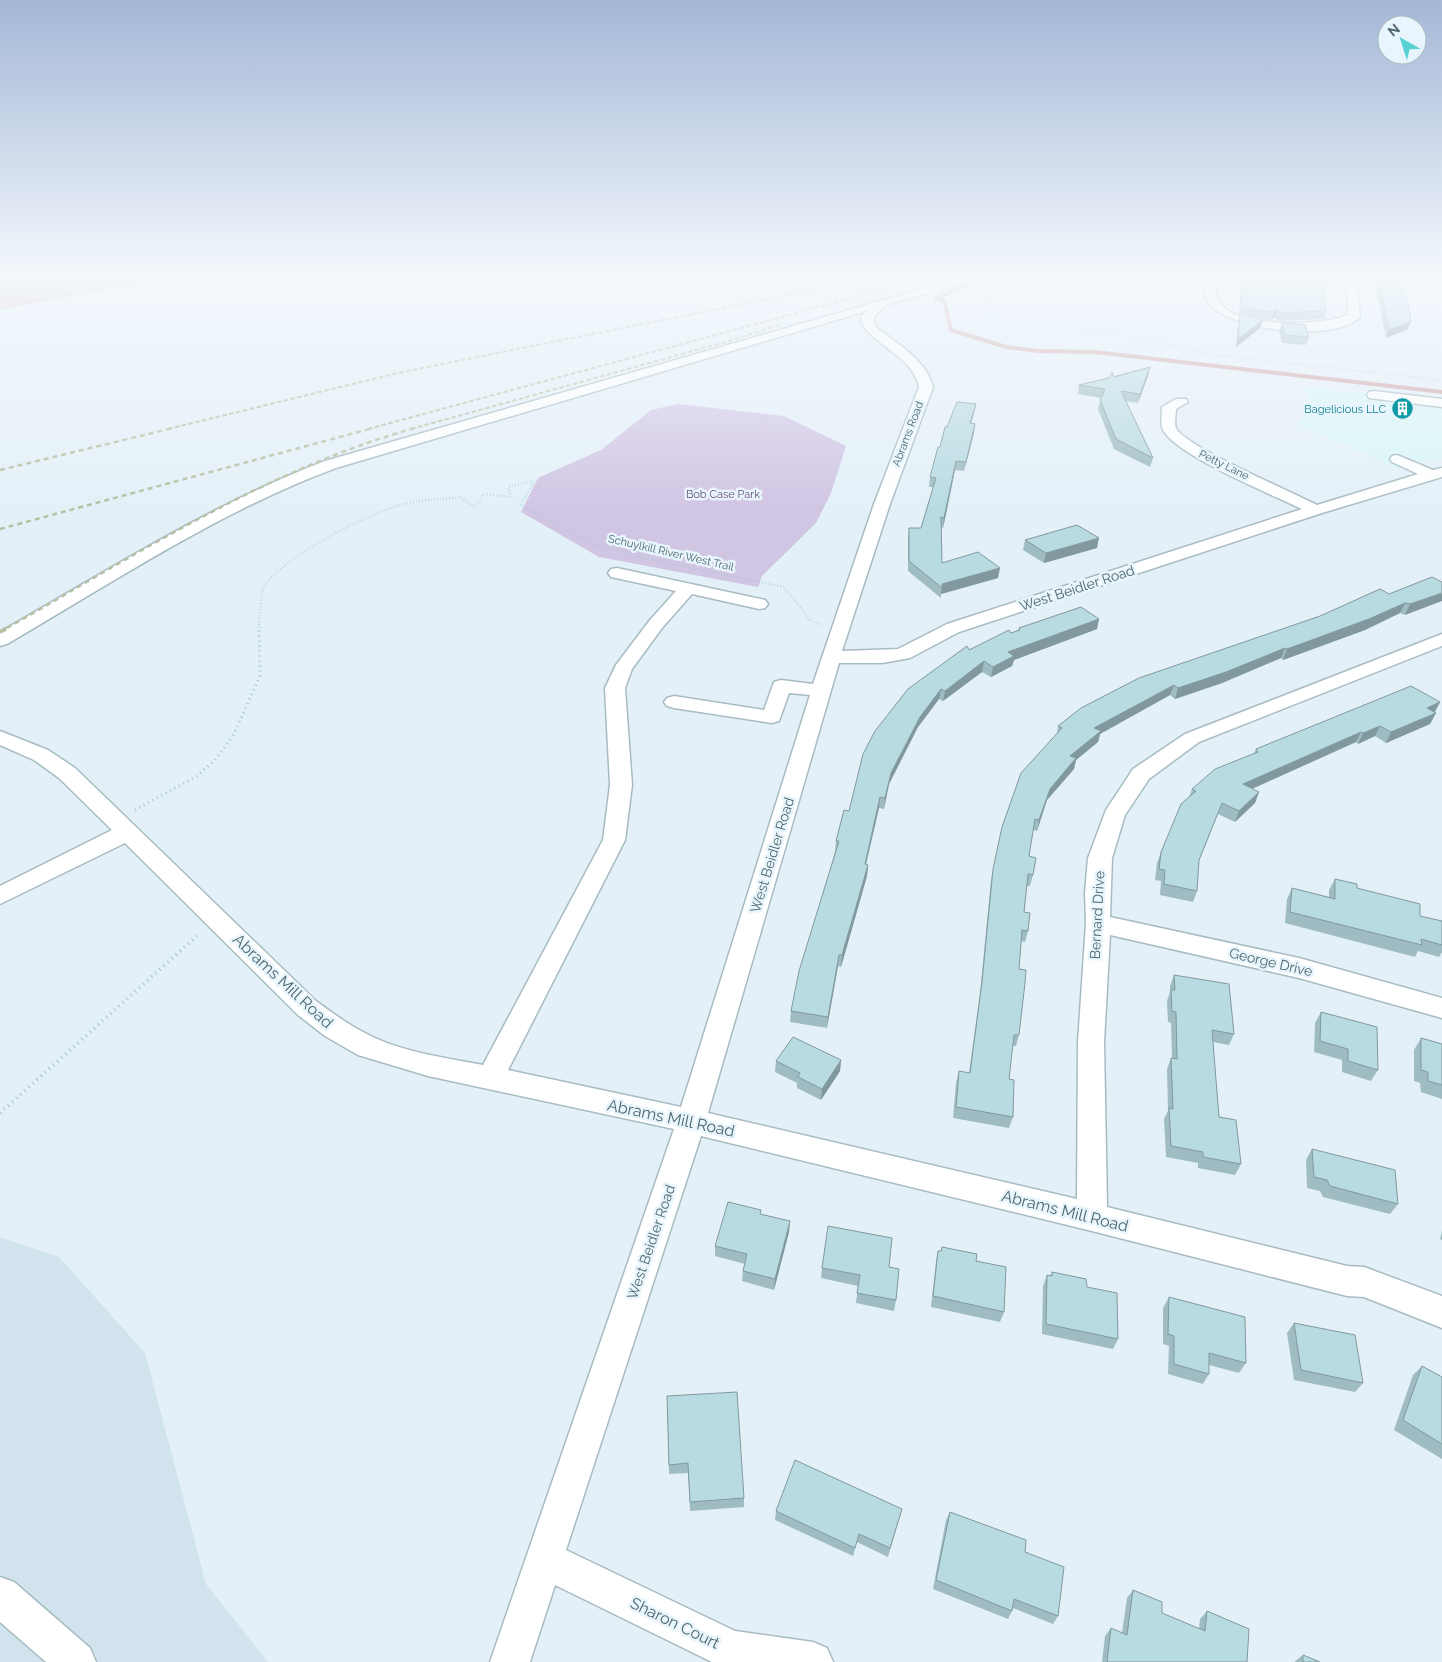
<svg xmlns="http://www.w3.org/2000/svg" width="1442" height="1662" font-family="Raleway,sans-serif">
<rect width="100%" height="100%" fill="#e4f0f8"/>
<!-- residential -->
<path fill="#d1e3ec" d="M0,1237L59,1257L145,1353L206,1584L268,1662H0Z"/>
<!-- commercial -->
<path fill="#d9f5f7" d="M1305,388L1442,398V457L1398,469L1296,423L1311,410Z"/>
<!-- green -->
<path fill="#d1c5e4" d="M678,404L784,416L846,446L831,493L816,523L762,576L758,587L599,557L521,512L538,478L601,450L651,410Z"/>
<!-- water -->
<path fill="#dfbbbe" stroke="#cfa3a6" d="M0,276H171L0,309Z"/>
<g fill="none" stroke-linecap="round" stroke-linejoin="round">
<!-- stream -->
<path stroke="#cfa3a6" stroke-width="4" d="M944,279L965,286L936,298L944,300L951,330L1006,347L1038,351L1095,352L1442,392"/>
<defs>
<path id="minor" d="M967,276H984L886,305C879,312 870,317 876,327C897,344 926,359 933,387L890,504L842,651L898,649L947,624L1302,509C1273,495 1177,456 1163,430C1160,424 1162,414 1162,407L1176,399H1186L1188,402L1176,409C1176,414 1174,423 1176,428C1184,446 1294,493 1317,505L1418,474L1392,462L1390,459L1392,456L1397,455L1433,470L1442,468V477L1322,513L959,632L910,658L882,663H839L708,1113L1077,1199L1078,1042L1086,923L1085,893L1088,858L1106,810L1133,769L1185,734L1442,634V646L1199,742L1149,779L1125,815L1112,858L1110,917L1299,958L1442,998V1018L1299,978L1110,935L1104,1042L1107,1207L1347,1266L1364,1267L1442,1296V1328L1364,1297L1347,1296L1092,1231L701,1136L566,1550L735,1631L813,1642L827,1648L833,1662H712L555,1585L530,1662H490L674,1129L428,1076L358,1055L325,1036L298,1015L125,843L0,904V886L112,830L59,778L34,760L0,745V731L48,750L75,768L316,1001C335,1015 353,1028 375,1038C408,1053 447,1058 483,1065L603,840L610,785L605,688L616,665L650,620L676,591L611,577L608,573L611,569L617,568L765,600L768,604L765,608L759,609L692,594L662,628L632,669L625,688L632,785L625,840L508,1070L681,1107L810,695L789,693L779,721L772,723L674,708L667,706L664,702L667,698L674,696L764,710L774,682L781,680L813,684L874,504L919,387C913,356 876,348 861,322L862,316L867,311L336,468C220,511 113,582 7,644L0,646V632C106,572 211,504 325,461Z
M1111,276H1215C1217,282 1214,292 1217,298C1230,330 1322,326 1348,315L1347,287L1340,276H1350L1357,287L1360,317C1336,343 1226,331 1207,301C1204,296 1205,288 1205,282L1127,279L1102,284L1097,281Z
M1374,391L1442,399V407L1369,398L1367,395L1369,392Z
M0,1577L14,1582L90,1648L96,1662H46L0,1622Z"/>
</defs>
<!-- minor casing -->
<use href="#minor" stroke="#a7bcc2" stroke-width="3"/>
<!-- path-far3 -->
<path stroke="#a3c6ce" stroke-width="2" stroke-dasharray="0.5 2" stroke-linecap="butt" d="M985,287L988,289L986,316L1001,320L1125,334L1213,355L1442,380"/>
<!-- path-far2 -->
<path stroke="#a3c6ce" stroke-width="2.5" stroke-dasharray="0.5 2.5" stroke-linecap="butt" d="M259,628C259,619 261,594 264,587C279,559 369,513 400,505C419,500 440,499 460,497L473,506L478,505L483,494L511,497L508,487L532,481L534,482L520,505L592,544L639,557L784,587L811,621L822,625"/>
<!-- path-far1 -->
<path stroke="#a3c6ce" stroke-width="3" stroke-dasharray="1 4" stroke-linecap="butt" d="M135,810L197,776L215,760L233,736L260,676L259,627"/>
<!-- path -->
<path stroke="#a3c6ce" stroke-width="4" stroke-dasharray="1 4.5" stroke-linecap="butt" d="M0,1113L197,936"/>
<!-- minor -->
<use href="#minor" fill="#fff" fill-rule="evenodd"/>
<!-- rail-far2 -->
<path stroke="#b7c0a5" stroke-width="2" stroke-dasharray="4.5 2.5" stroke-linecap="butt" d="M168,429L398,373L882,276
M368,429L933,276
M411,429L729,341L782,324"/>
<!-- rail-far1 -->
<path stroke="#b7c0a5" stroke-width="2.5" stroke-dasharray="5 4" stroke-linecap="butt" d="M0,470L173,428
M0,529L373,428
M7,628C139,553 268,469 415,428"/>
<!-- rail -->
<path stroke="#b7c0a5" stroke-width="4" stroke-dasharray="7 4.5" stroke-linecap="butt" d="M0,632L9,627"/>
</g>
<!-- wall -->
<path fill="#9ebcc2" d="M1242,276H1322L1326,311L1324,319L1277,321L1276,317L1271,320L1258,318L1239,313Z
M1374,276H1398L1408,329L1386,338Z
M1240,314L1260,328L1236,347L1238,322Z
M1282,323L1309,337L1306,345L1282,343L1279,332Z
M1150,367L1148,376L1138,403L1125,401L1153,458L1150,467L1114,449L1098,409L1101,398L1078,394L1079,385Z
M976,404L974,413L971,423L974,433L964,471L955,470L943,528L941,527L942,563L998,578L941,594V598L908,571V537L909,528H921L933,487H929L930,477L947,427Z
M1025,540L1097,548L1044,563L1023,550Z
M1432,577L1405,615L1400,613L1365,630L1283,660L1281,658L1222,683L1175,699L1170,695L1100,734L1098,742L1076,760L1074,769L1047,800L1037,831L1033,830L1029,856L1033,875L1030,886H1027L1024,912L1028,931L1025,942L1021,941L1019,969V1035L1016,1046H1012L1009,1079L1013,1117L1009,1128L953,1118L956,1083L959,1071L969,1073L980,993L991,880L1002,827L1057,734L1058,726Z
M1099,619L1097,629L1014,660L1012,666L991,677L982,672L943,701L939,699L918,727L889,784L884,809L879,808L866,865H868L867,876L841,967L838,966L827,1028L790,1022L791,1011L835,852L836,841L849,811L969,650L1018,630L1019,628Z
M1440,702L1435,712L1436,713L1430,724L1386,743L1375,736L1358,744L1356,742L1252,789L1259,792L1255,803L1235,822L1218,814L1199,861L1197,891L1193,902L1160,895L1161,881L1155,880L1157,863L1161,852L1189,797L1192,789L1254,753L1256,749Z
M1335,879L1420,916L1442,945V952L1439,957L1418,951L1415,957L1285,923L1287,899L1292,888L1329,897V890Z
M1174,975L1234,1034L1229,1045L1213,1042L1219,1117L1241,1164L1235,1175L1198,1168V1163L1166,1157L1164,1119L1168,1111L1167,1069L1171,1058H1172L1171,1023L1168,1022L1167,1001L1170,992V986Z
M1321,1012L1378,1070L1371,1081L1342,1072V1060L1314,1052L1315,1023Z
M1421,1038L1442,1044V1099L1421,1092L1420,1083L1414,1081V1050Z
M841,1060L840,1071L821,1100L797,1088V1083L775,1072L776,1061Z
M1312,1149L1398,1204L1390,1214L1323,1197L1320,1191L1307,1188L1306,1160Z
M761,1215L790,1221L789,1232L774,1290L742,1281L743,1271L745,1264L715,1256V1246Z
M1442,1231V1240L1440,1239Z
M942,1247L976,1261L1004,1312L1000,1322L931,1307L936,1261L938,1251H941Z
M889,1267L896,1300L894,1311L856,1303L858,1286L821,1278L822,1268Z
M1052,1272L1087,1287L1118,1339L1113,1349L1042,1334L1043,1286L1047,1275L1050,1276Z
M1169,1297L1246,1363L1239,1373L1209,1365V1374L1203,1384L1168,1374L1169,1346L1163,1344V1308Z
M1294,1323L1363,1383L1355,1392L1294,1380L1287,1333Z
M1422,1366L1442,1377V1459L1394,1430L1413,1375Z
M667,1396L744,1498V1507L690,1511L688,1473L669,1474Z
M902,1509L888,1557L857,1542L853,1556L775,1520L776,1511Z
M950,1512L1025,1552L1058,1616L1053,1624L1013,1608L1012,1611L1008,1619L933,1589L946,1520Z
M1133,1590L1162,1613L1199,1629L1200,1619L1207,1611L1247,1662H1102L1105,1636L1111,1628L1122,1633L1127,1598Z
M1303,1655L1320,1662H1294Z"/>
<!-- shaded-wall -->
<path fill="#81999e" d="M1278,309L1276,317L1271,320L1274,312Z
M1263,320L1260,328L1236,347L1238,339Z
M1411,321L1408,329L1386,338L1389,330Z
M1150,367L1148,376L1138,403L1140,394Z
M976,404L974,413L968,432L970,423Z
M975,424L974,433L964,471L966,462Z
M956,461L955,470L943,528L944,518Z
M1099,538L1097,548L1044,563L1046,553Z
M1000,568L998,578L941,594L942,584Z
M1442,593V601L1405,615L1410,604Z
M1405,603L1400,613L1365,630L1283,660L1287,649Z
M1099,619L1097,629L1014,660L1012,666L991,677L993,667L1008,652Z
M1285,648L1281,658L1222,683L1175,699L1178,688Z
M984,661L982,672L943,701L945,691Z
M1174,685L1170,695L1100,734L1098,742L1076,760L1074,769L1047,800L1037,831L1039,820L1050,789L1070,756L1094,728Z
M941,689L939,699L918,727L889,784L884,809L885,798L891,773L920,717Z
M1440,702L1434,713L1427,708Z
M1436,713L1430,724L1386,743L1391,732Z
M1380,726L1375,736L1358,744L1363,733Z
M1361,732L1356,742L1238,795L1243,784Z
M1259,792L1255,803L1235,822L1239,811Z
M880,797L879,808L863,876L865,864Z
M868,865L867,876L841,967L842,955Z
M839,955L838,966L827,1028L828,1017Z
M841,1060L840,1071L821,1100L822,1089Z
M790,1221L789,1232L774,1290L775,1279Z"/>
<!-- building -->
<path fill="#b8dbe2" stroke="#81999e" d="M1244,276H1322L1326,311L1279,313L1278,309L1274,312L1260,311L1241,305Z
M1378,276H1398L1408,305L1411,321L1389,330Z
M1240,314L1263,320L1238,339Z
M1282,323L1305,325L1309,337L1285,335Z
M1150,367L1140,394L1121,391L1153,458L1116,439L1100,400L1105,389L1079,385L1109,378L1112,372L1114,377Z
M957,402L976,404L970,423L975,424L966,462L956,461L944,518L941,517L942,563L978,552L1000,568L942,584V588L909,561V528H921L936,478L930,477L938,447H940L945,427H947Z
M1077,525L1099,538L1046,553L1025,540Z
M1432,577L1442,582V593L1410,604L1405,603L1369,619L1287,649L1285,648L1226,672L1178,688L1174,685L1094,728L1101,731L1070,756L1076,758L1050,789L1039,820L1035,819L1029,856L1036,858L1033,875L1028,874L1024,912L1030,913L1028,931L1022,930L1019,969L1026,970L1025,983L1019,1035H1014L1009,1079L1014,1080L1013,1117L956,1107L959,1071L970,1073L982,982L993,869L1002,827L1021,773L1062,728L1058,726L1081,708L1139,678L1320,616L1380,589L1389,594Z
M1081,607L1099,619L1008,652L1014,656L993,667L984,661L945,691L941,689L920,717L891,773L885,798L880,797L865,864L868,865L842,955H839L828,1017L791,1011L799,971L839,841H836L844,810L849,811L863,754L875,731L908,689L967,646L969,650L1009,630L1011,633L1020,630L1019,628Z
M1411,686L1440,702L1427,708L1436,713L1391,732L1380,726L1363,733L1361,732L1243,784L1259,792L1239,811L1222,803L1199,860L1197,891L1164,884L1165,870L1159,869L1161,852L1181,804L1196,791L1192,789L1215,769L1258,752L1256,749Z
M1335,879L1357,884V888L1420,904V916L1442,921V945L1421,939L1422,945L1290,912L1292,888L1335,899Z
M1174,975L1229,984L1234,1034L1212,1030L1219,1117L1236,1120L1241,1164L1203,1157V1152L1171,1146L1169,1108L1173,1109L1171,1058L1177,1059L1176,1012L1172,1011L1171,990H1175Z
M1321,1012L1377,1027L1378,1070L1348,1061V1049L1320,1041Z
M793,1037L841,1060L822,1089L798,1077L800,1073L776,1061Z
M1421,1038L1442,1044V1085L1428,1081V1072L1421,1070Z
M1312,1149L1395,1170L1398,1204L1330,1186L1327,1180L1314,1177Z
M728,1202L761,1210L760,1214L790,1221L775,1279L743,1271L747,1254L715,1246Z
M828,1226L892,1238L889,1267L899,1269L896,1300L857,1293L860,1275L822,1268Z
M942,1247L977,1254L976,1261L1006,1267L1004,1312L933,1296L938,1251H941Z
M1052,1272L1086,1279L1087,1287L1117,1293L1118,1339L1046,1324L1047,1275L1052,1276Z
M1169,1297L1245,1317L1246,1363L1209,1353V1374L1174,1364V1336L1168,1334Z
M1294,1323L1355,1335L1363,1383L1301,1370Z
M1422,1366L1442,1377V1444L1403,1420Z
M737,1392L744,1498L690,1502L688,1463L669,1465L667,1396Z
M795,1460L902,1509L890,1548L859,1534L855,1548L776,1511Z
M950,1512L1026,1540L1025,1552L1064,1567L1058,1616L1014,1599L1012,1611L936,1580Z
M1133,1590L1162,1602V1613L1205,1631L1207,1611L1249,1629L1247,1662H1107L1111,1628L1127,1635Z
M1303,1655L1320,1662H1303Z"/>
<!-- sky -->
<linearGradient id="sky" x2="0" y2="1"><stop stop-color="#a4b7d7"/><stop offset="0.54" stop-color="#f3f8fc"/><stop offset="1" stop-color="#f3f8fc" stop-opacity="0"/></linearGradient>
<rect width="1442" height="509" fill="url(#sky)"/>
<!-- icons -->
<defs>
<symbol id="building-disc" viewBox="-11 -11 22 22"><circle r="9.5" fill="#0f9aa8" stroke="#e9f5fc"/><path d="M-4-6H4V6H1V3H-1V6H-4ZM-2.5-4.3h1.7v1.8h-1.7ZM.8-4.3h1.7v1.8H.8ZM-2.5-1h1.7V.8h-1.7ZM.8-1h1.7V.8H.8Z" fill="#fff"/></symbol>
</defs>
<g fill-rule="evenodd">
<use href="#building-disc" x="1390" y="396" width="25" height="25"/>
</g>
<g text-anchor="middle" dominant-baseline="central" stroke-width="5" stroke-linejoin="round" paint-order="stroke">
<!-- far-culture labels -->
<g font-size="11" fill="#0d838f" stroke="#e9f5fc" text-anchor="end">
<text x="1386" y="409">Bagelicious LLC</text>
</g>
<!-- far-street labels -->
<g font-size="11" fill="#4d686d" stroke="#e9f5fc">
<text transform="translate(908 434) rotate(-69)">Abrams Road</text>
<text transform="translate(1224 465) rotate(26)">Petty Lane</text>
<text transform="translate(671 553) rotate(13)">Schuylkill River West Trail</text>
</g>
<!-- far-park labels -->
<g font-size="11" fill="#644d7c" stroke="#e9f5fc">
<text x="723" y="494">Bob Case Park</text>
</g>
<!-- street labels -->
<g font-size="14" fill="#4d686d" stroke="#e9f5fc">
<text transform="translate(1077 588) rotate(-18)">West Beidler Road</text>
<text transform="translate(772 855) rotate(-73)">West Beidler Road</text>
<text transform="translate(1097 915) rotate(-87)">Bernard Drive</text>
<text transform="translate(1271 962) rotate(13)">George Drive</text>
<text transform="translate(651 1242) rotate(-71)">West Beidler Road</text>
</g>
<!-- near-street labels -->
<g font-size="16" fill="#4d686d" stroke="#e9f5fc">
<text transform="translate(283 981) rotate(43)">Abrams Mill Road</text>
<text transform="translate(671 1118) rotate(12)">Abrams Mill Road</text>
<text transform="translate(1065 1211) rotate(14)">Abrams Mill Road</text>
<text transform="translate(675 1623) rotate(26)">Sharon Court</text>
</g>
</g>
<!-- north arrow -->
<g transform="translate(1402 40) rotate(321)"><circle r="24" fill="#e9f5fc" stroke="#abbdc3"/>
<path d="M0-4L9 19L0 12L-9 19Z" fill="#59d0d2"/>
<text y="-8" font-size="14" font-weight="bold" text-anchor="middle" fill="#4d686d">N</text>
</g>
</svg>
